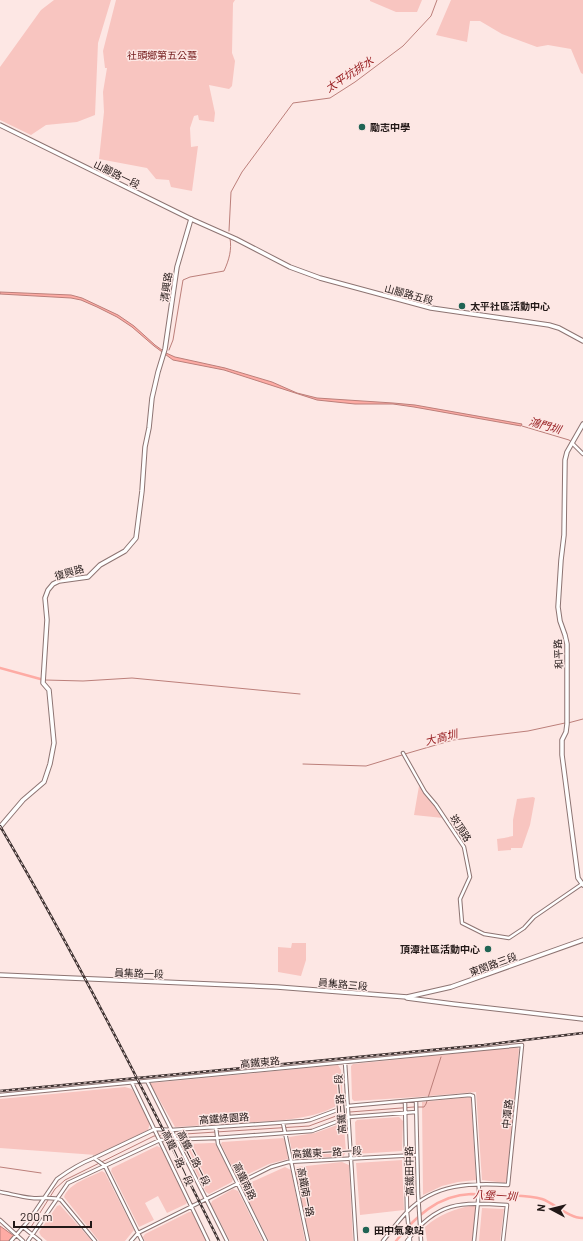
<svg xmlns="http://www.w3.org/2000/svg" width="583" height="1241" font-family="Barlow,'Noto Sans TC',sans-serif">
<rect width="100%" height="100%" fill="#fde7e4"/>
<!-- green -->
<path fill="#f8c5c0" d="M54,0H111L98,43L95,115L77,122L46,125L31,135L0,120V67L41,10Z
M116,0H235L233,3L232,53L235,61L232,86L229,89L209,85L215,113L214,122L199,120L198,115L194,116L190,128L191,147L198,146L192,191L171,187L169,180L156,179L147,168L99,159L104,112L103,92L107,68H105L103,51Z
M370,0H422L417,12H396L370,1Z
M451,0H583V74L581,73L571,49L548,45L537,47L502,34L480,21H470L467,42L436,35Z
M419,786L434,803L443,818L414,815Z
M533,797L535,798L530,825L522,848H511V850L498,851L497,839L504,838L513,836V820L517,799Z
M292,943H306V960L301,976L278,972V947L291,948Z
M517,1047L519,1049L507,1180L505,1183L482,1180L476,1092L417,1097L354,1101L352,1099L351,1066L353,1064Z
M338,1065L341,1070L343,1101C320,1121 268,1121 239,1123C218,1124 196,1126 175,1127L151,1085V1083Z
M125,1087L132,1089L150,1123L148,1130L96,1155L0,1148V1099Z
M471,1097L476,1180L458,1182L442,1186L423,1195L422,1102Z
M399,1117L403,1121L402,1151L356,1154L355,1122L357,1120Z
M340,1124L344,1126L346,1152L343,1157H293L289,1137L315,1133Z
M283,1138L285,1140L288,1159L269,1164L238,1179L221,1144L222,1142Z
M211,1143H215L233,1179L232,1182L209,1194L206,1192L184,1148L187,1144Z
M157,1146L161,1148L187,1202L186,1204L167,1213L158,1196L145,1203L154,1220L139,1227L111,1171L112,1168Z
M402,1160L404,1210L360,1215L356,1163Z
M342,1162L349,1165L353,1241H310L295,1170L297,1167Z
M285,1167L291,1170L305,1241H269L242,1188L245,1185Z
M102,1171L105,1173L134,1230L125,1241H99L64,1197C69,1183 89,1178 102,1171Z
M233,1189L238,1191L263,1241H230L211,1204L212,1201Z
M60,1205L92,1241H47L41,1236L39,1232L57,1206Z
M474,1205L476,1209L472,1241H427L425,1227C439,1214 455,1209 474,1205Z
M482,1208L504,1209L500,1241H479Z
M189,1212H192L206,1241H145L143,1237L145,1234Z"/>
<!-- water -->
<path fill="#feaba4" stroke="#bc7f7a" d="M0,292L71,295L82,298L118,315L134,326L155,345L166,353L175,357L225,368L272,382L297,393L317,398L393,403L415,405L522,424L521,426L414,407L393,404H355L317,400L224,370L173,360L154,346L132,327L117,317L97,307L81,300L71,298L0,294Z
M0,1226L14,1236L9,1241H0Z"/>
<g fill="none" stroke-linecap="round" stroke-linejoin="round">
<!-- stream -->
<path stroke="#bc7f7a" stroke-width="1" d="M229,231L231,192L242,172L293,103L330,98L355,82L403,46L431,16L437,0
M169,350L173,340L183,280L190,277L224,271C229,260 232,250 230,238
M522,426L569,440L572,442
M579,448L583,452
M45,680L83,681L132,678L300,694
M568,723L583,719
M405,754L453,740L528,731L565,723
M303,764L366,766L402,755
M418,1107H424L426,1104L441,1057
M350,1112L414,1107
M0,1167L41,1173
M31,1227L55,1189L65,1180L154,1136L309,1126L347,1112"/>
<!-- canal -->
<path stroke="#feaba4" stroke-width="2.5" d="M0,668L44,680
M396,1241C415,1217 438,1195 471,1194C481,1194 492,1195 502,1195C515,1196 529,1195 542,1199C554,1203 570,1219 583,1218"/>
<defs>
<path id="minor" d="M572,443L583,454
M403,753L425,792L436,805L464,847L470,877L460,899L462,923L484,934L509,938L524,928L534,917L582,884
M345,1062L356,1241
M147,1081L227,1241
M132,1083L208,1241
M0,1095L522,1045L508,1185C471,1183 435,1183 407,1212C398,1221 391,1231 383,1241
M416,1100L418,1193L421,1241
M405,1101L407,1212L410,1241
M283,1123L308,1241
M216,1127L218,1144L266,1241
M94,1158L105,1166L142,1241
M0,1192C11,1194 21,1197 32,1198C41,1199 52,1196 61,1200L95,1241
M0,1220L23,1241
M23,1227L40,1241
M11,1241L30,1219L57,1179C68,1171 81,1163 94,1158L155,1129L171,1130L304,1121L310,1120L348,1106L470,1095L473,1096L479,1191L474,1241
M28,1241L68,1183L160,1140L216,1138L312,1131L349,1117L416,1112
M131,1241L138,1233L271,1167L288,1162L417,1155
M407,1241C437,1201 460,1202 507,1205L503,1241"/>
<path id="tertiary" d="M583,424L567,452L565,460L564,535L561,560L558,607L560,621L565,635L567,644V724L566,732L562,740V755L578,878L583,885
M0,827L23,800L44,782L50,764L54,743L49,690L43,683L47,620L45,598L48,590L53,584L59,581L88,577L100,565L125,551L136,538L142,491L145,447L149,428L152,398L158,372L165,349L177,267L191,219
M407,998L453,1004L583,1019"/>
<path id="secondary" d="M0,125L191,219L236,239L290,267L320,278L431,308L549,325L559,328L583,341
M0,975L277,987L407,997L451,987L583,940"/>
</defs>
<!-- minor casing -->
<use href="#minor" stroke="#8d7472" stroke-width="4.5"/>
<!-- tertiary casing -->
<use href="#tertiary" stroke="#8d7472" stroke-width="5.5"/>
<!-- secondary casing -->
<use href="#secondary" stroke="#8d7472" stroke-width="5.5"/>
<!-- minor -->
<use href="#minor" stroke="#fff" stroke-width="2.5"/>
<!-- tertiary -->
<use href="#tertiary" stroke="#fff" stroke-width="3.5"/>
<!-- secondary -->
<use href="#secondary" stroke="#fff" stroke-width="3.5"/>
<defs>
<path id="rail" d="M0,826C79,961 149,1101 219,1241
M0,1091L484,1045L583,1033"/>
</defs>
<!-- rail casing -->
<use href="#rail" stroke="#3e3231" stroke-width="2.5"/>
<!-- rail -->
<use href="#rail" stroke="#fde7e4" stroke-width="1" stroke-dasharray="3" stroke-linecap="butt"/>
</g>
<!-- markers -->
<g fill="#206454" stroke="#fde7e4" stroke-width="1.5">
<circle cx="362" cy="127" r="4"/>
<circle cx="462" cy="306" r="4"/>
<circle cx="488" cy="949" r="4"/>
<circle cx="366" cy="1230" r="4"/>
</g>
<g text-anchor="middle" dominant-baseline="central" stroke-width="3" stroke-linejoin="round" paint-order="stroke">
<!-- park labels -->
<g font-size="10" fill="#72191a" stroke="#fde7e4">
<text x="162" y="55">社頭鄉第五公墓</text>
</g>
<!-- poi labels -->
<g font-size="10" font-weight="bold" fill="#221817" stroke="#fde7e4" text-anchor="start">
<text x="370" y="127">勵志中學</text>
<text x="470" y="306">太平社區活動中心</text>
<text x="480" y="949" text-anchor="end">頂潭社區活動中心</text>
<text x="374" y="1230">田中氣象站</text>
</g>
<!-- street labels -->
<g font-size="10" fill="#221817" stroke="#fde7e4">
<text transform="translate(117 174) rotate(26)">山腳路一段</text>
<text transform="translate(166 287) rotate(-82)">清興路</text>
<text transform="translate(409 294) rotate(15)">山腳路五段</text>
<text transform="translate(69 572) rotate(-16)">復興路</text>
<text transform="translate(558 654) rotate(-93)">和平路</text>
<text transform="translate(461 828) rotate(57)">崁頂路</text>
<text transform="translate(493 964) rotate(-20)">東閔路三段</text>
<text transform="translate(139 973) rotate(2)">員集路一段</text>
<text transform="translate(343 984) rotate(5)">員集路三段</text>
<text transform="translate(260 1062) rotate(-5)">高鐵東路</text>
<text transform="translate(340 1104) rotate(-94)">高鐵三路一段</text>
<text transform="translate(507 1114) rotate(-84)">中潭路</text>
<text transform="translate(224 1118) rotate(-4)">高鐵綠園路</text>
<text transform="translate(327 1152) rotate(-3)">高鐵東一路一段</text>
<text transform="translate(178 1158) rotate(65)">高鐵一路一段</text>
<text transform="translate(194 1158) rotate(63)">高鐵二路一段</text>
<text transform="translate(409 1171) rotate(-91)">高鐵田中路</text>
<text transform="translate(245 1181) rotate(64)">高鐵南路</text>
<text transform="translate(306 1192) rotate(79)">高鐵南一路</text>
</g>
<!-- water labels -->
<g font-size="11" font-style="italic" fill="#9a2326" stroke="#fde7e4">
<text transform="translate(349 74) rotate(-33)">太平坑排水</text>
<text transform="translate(545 425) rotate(16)">鴻門圳</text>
<text transform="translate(441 737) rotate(-14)">大高圳</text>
<text transform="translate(495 1195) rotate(3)">八堡一圳</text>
</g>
</g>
<!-- north arrow -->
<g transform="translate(551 1209) rotate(277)" stroke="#fde7e4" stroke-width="3" paint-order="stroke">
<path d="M0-3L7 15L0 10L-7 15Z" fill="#221817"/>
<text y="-6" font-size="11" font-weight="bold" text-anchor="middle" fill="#221817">N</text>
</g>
<!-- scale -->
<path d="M14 1221v6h77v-6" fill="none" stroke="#221817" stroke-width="2"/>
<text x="20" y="1221" font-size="12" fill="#221817" stroke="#fde7e4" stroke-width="3" paint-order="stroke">200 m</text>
</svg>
